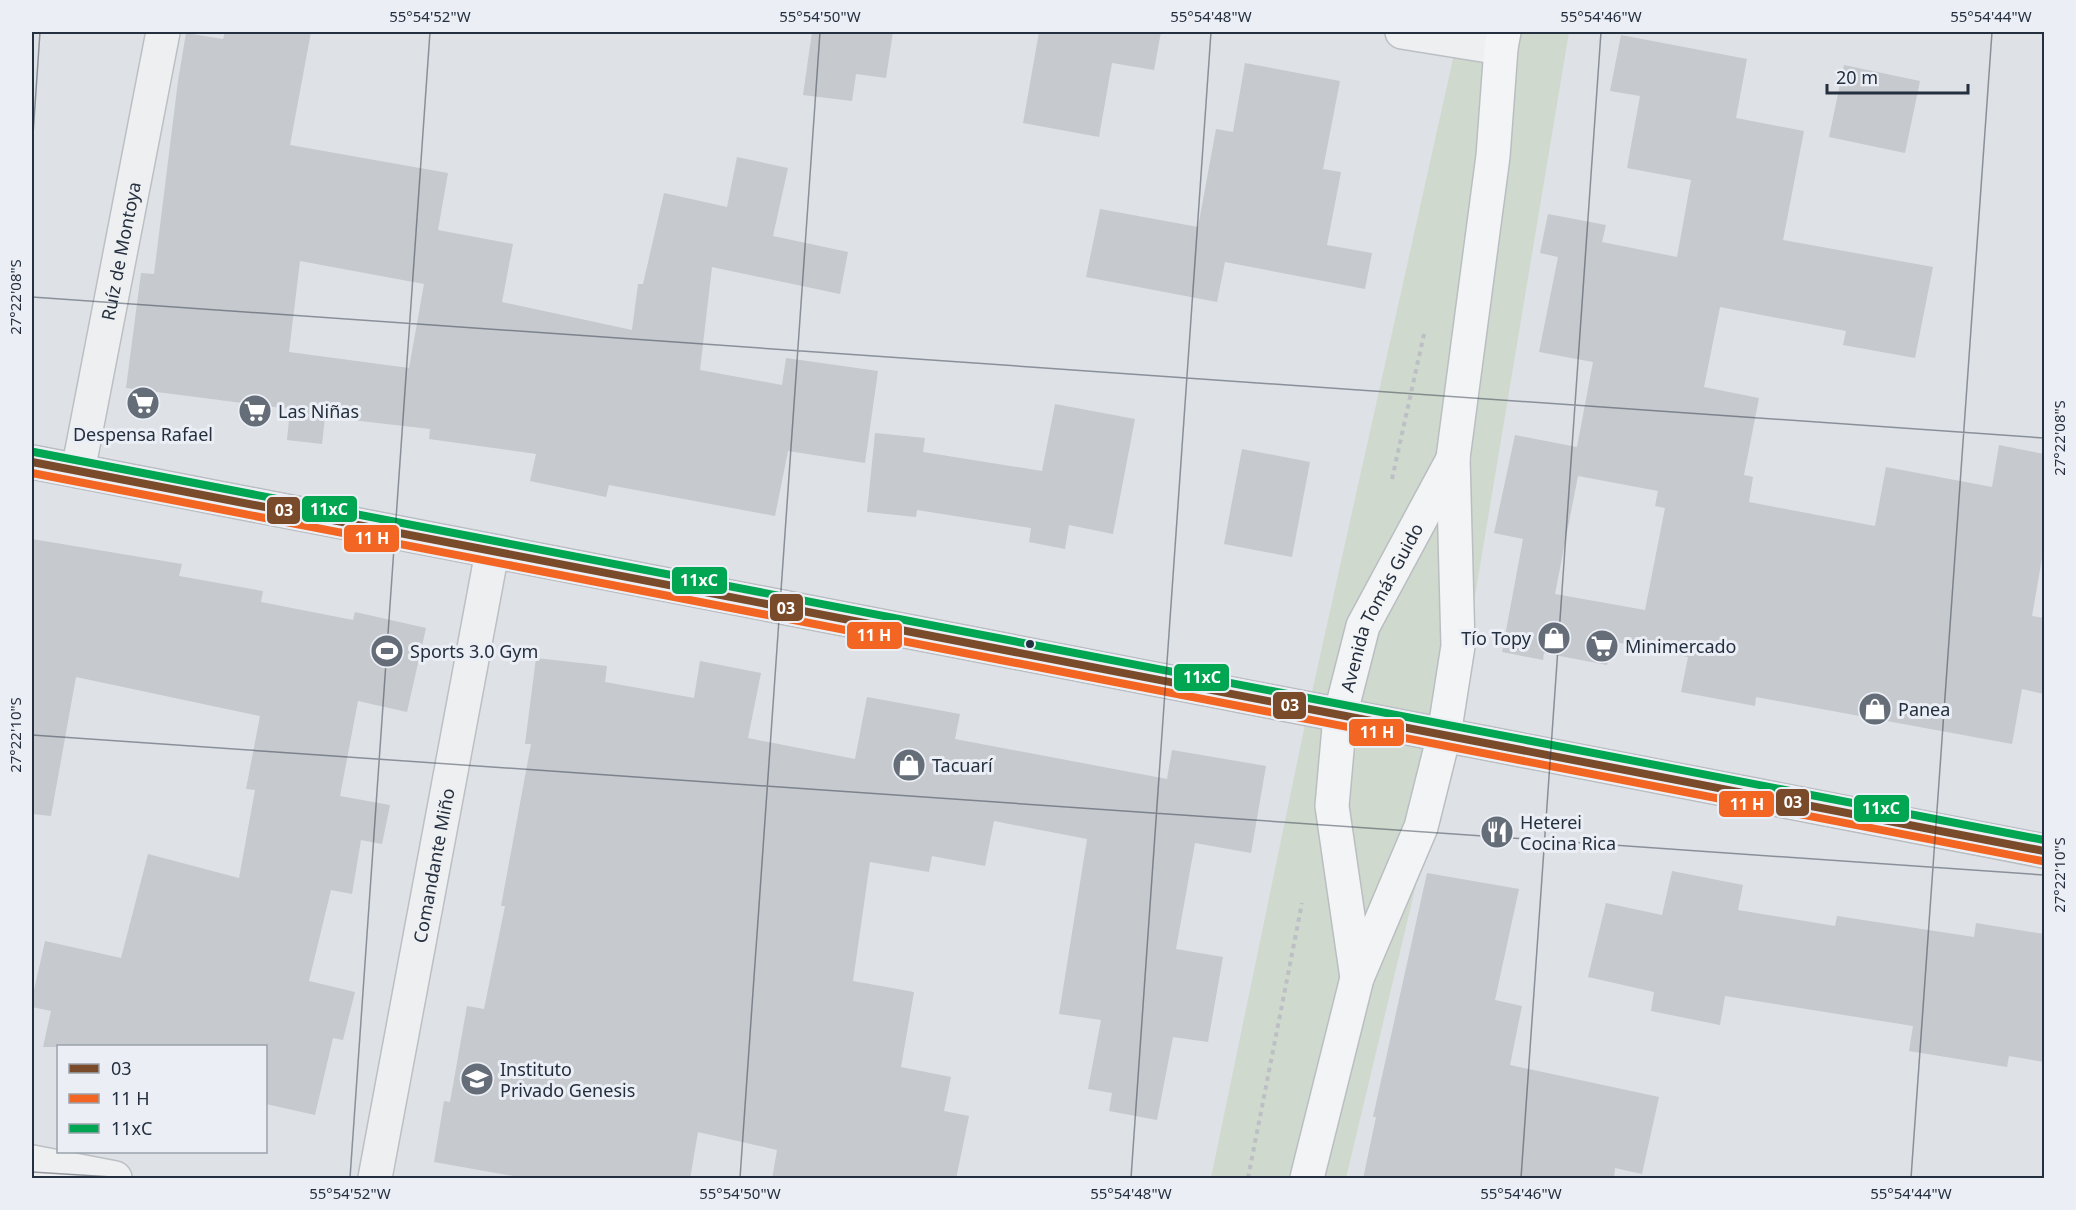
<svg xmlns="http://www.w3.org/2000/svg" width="2076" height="1210" font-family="'Noto Sans',sans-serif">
<rect width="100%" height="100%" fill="#dee1e5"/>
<!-- green -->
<path fill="#cfd9ce" d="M1459,32H1569L1452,734L1346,1178H1211L1308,710Z"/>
<!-- building -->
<path fill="#c6c9cd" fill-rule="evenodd" d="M225,32H311L290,145L448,173L438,230L513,244L502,302L632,330L638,284H643L664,193L727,207L737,157L788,168L773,236L848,252L840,294L712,267L700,370L782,385L786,358L878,371L865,463L788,451L775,516L609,485L606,497L530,481L536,454L429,439L430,429L325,417L322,444L287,440L290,409L126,388L141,273L154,274L178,81L186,33L223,39ZM300,261L424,284L409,368L289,352Z
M812,32H893L886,78L856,74L852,101L803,95Z
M1039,32H1161L1154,70L1112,63L1099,137L1023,123Z
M1621,35L1747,59L1736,118L1804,131L1783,240L1933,267L1915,358L1843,345L1846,331L1720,307L1704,387L1759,398L1744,475L1753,477L1749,502L1875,526L1886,467L1992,487L1999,445L2044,454V547L2032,616L2044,618V694L2022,689L2012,744L1756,697L1755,706L1681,692L1688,657L1611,641L1607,665L1544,653L1543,660L1502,652L1523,539L1494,533L1515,435L1577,447L1593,362L1539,352L1558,257L1540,253L1548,214L1606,225L1602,242L1677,257L1691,180L1627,168L1640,96L1610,91ZM1578,476L1658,491L1655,506L1665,508L1645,610L1555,594Z
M1245,63L1340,81L1323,169L1341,172L1327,245L1372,253L1365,289L1225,262L1217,302L1086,277L1100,209L1198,227L1216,129L1233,132Z
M1844,65L1920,81L1905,153L1829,137Z
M1055,404L1135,419L1113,534L1069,525L1065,549L1029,542L1031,528L917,510L916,517L867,512L875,433L925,438L923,452L1042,471Z
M1242,449L1310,462L1292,557L1224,544Z
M32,539L182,564L179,576L263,591L261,602L353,620L355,612L426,628L407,712L358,701L340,796L390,805L382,844L361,840L352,894L331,890L309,981L355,992L343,1040L333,1038L315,1115L266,1104V1047H43L51,1011L32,1007V999L45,941L121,958L148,854L239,878L255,790L246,789L260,716L76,677L51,816L32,814Z
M536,658L607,666L605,682L694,698L700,661L761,673L748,738L855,759L867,697L960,714L955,739L1167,779L1172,750L1266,766L1251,853L1195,843L1176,949L1223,957L1208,1042L1173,1037L1157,1120L1109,1111L1112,1093L1088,1089L1101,1020L1059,1014L1087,839L994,821L985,866L932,856L929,872L870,862L853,981L914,992L901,1067L951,1077L944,1111L969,1116L956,1179H772L777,1150L698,1132L690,1179H530L434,1162L444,1101L450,1102L467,1006L484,1009L505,906H501L531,744H525Z
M1672,871L1743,885L1738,910L1835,926L1837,916L1974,937L1976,923L2044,934V1062L2009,1056L2007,1067L1909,1051L1913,1026L1725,996L1720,1025L1651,1011L1654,992L1588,977L1606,903L1662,915Z
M1427,873L1519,889L1495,1000L1522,1006L1510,1065L1659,1097L1642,1174L1615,1168L1614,1179H1363L1376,1117H1373Z"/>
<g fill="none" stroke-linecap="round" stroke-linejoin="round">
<defs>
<g id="minor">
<path d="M1402,32L1501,48"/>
<path id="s1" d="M78,471L163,32"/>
<path d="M32,1162L115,1178"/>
<path id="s2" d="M375,1178L492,552"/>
</g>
<g id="major">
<path d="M32,462L2044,851"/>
<path id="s3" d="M1357,978L1332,806L1340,716L1363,626L1453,459"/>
<path d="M1307,1178L1357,978L1421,827L1444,735L1458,646L1453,458L1493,156L1501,48L1504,32"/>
</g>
</defs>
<!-- minor casing -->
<use href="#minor" stroke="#bcbfc3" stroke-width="36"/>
<!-- major casing -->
<use href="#major" stroke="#babec2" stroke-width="36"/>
<!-- path -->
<path stroke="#bdbfc5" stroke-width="4" stroke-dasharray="4.5 4.5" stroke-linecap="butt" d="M1392,479L1424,334
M1248,1178L1302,903"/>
<!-- minor -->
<use href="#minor" stroke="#eeeff1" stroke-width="33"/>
<!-- major -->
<use href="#major" stroke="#f3f4f5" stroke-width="33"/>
<defs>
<path id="bus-1" d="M32,462L2044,851"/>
<path id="bus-2" d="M32,473L2042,861"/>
<path id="bus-3" d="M34,452L2044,840"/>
</defs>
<!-- bus-1 casing -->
<use href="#bus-1" stroke="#ebeff5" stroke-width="12"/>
<!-- bus-2 casing -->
<use href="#bus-2" stroke="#ebeff5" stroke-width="12"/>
<!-- bus-3 casing -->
<use href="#bus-3" stroke="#ebeff5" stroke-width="12"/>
<!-- bus-1 -->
<use href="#bus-1" stroke="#7a4b2a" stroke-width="8"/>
<!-- bus-2 -->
<use href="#bus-2" stroke="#f26522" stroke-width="8"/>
<!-- bus-3 -->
<use href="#bus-3" stroke="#00a651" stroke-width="8"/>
</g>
<!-- ticks -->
<path fill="none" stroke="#242f3f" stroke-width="1.5" stroke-opacity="0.45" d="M32,149L40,32M32,297L2044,438M32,735L2044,875M32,1172L128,1178M350,1178L430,32M740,1178L820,32M1131,1178L1211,32M1521,1178L1601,32M1911,1178L1992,32"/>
<!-- icons -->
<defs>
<symbol id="supermarket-disc" viewBox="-11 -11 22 22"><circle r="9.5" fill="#656d79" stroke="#ebeff5"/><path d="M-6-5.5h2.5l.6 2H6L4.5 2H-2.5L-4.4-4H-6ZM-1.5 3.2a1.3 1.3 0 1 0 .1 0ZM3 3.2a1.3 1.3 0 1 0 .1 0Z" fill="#fff"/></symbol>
<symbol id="shop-disc" viewBox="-11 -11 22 22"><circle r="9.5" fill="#656d79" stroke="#ebeff5"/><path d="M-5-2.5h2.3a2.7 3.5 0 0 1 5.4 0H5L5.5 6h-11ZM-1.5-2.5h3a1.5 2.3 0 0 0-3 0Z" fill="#fff"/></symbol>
<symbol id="stadium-disc" viewBox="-11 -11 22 22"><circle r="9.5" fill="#656d79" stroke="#ebeff5"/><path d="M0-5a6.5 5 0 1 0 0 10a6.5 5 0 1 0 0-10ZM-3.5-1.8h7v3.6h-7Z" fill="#fff"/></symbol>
<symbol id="restaurant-disc" viewBox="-11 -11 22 22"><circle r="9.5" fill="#656d79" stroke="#ebeff5"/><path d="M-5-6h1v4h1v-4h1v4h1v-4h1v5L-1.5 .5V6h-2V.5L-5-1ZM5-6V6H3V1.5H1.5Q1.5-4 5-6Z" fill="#fff"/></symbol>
<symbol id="school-disc" viewBox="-11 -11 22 22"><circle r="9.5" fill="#656d79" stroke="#ebeff5"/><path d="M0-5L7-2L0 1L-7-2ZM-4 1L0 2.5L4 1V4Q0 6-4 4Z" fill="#fff"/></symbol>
</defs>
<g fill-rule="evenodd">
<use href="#supermarket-disc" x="124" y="384" width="38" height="38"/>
<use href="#supermarket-disc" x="236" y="392" width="38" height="38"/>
<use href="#shop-disc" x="1535" y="619" width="38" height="38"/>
<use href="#supermarket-disc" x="1583" y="627" width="38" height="38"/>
<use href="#stadium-disc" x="368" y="632" width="38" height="38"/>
<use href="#shop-disc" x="1856" y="690" width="38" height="38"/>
<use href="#shop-disc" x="890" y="746" width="38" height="38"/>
<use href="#restaurant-disc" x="1478" y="813" width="38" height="38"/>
<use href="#school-disc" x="458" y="1060" width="38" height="38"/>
</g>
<!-- markers -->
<circle fill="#242f3f" stroke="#ebeff5" stroke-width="2" cx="1030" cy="644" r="5"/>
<g text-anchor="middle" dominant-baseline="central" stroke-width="6" stroke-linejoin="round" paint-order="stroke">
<!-- street labels -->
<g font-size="18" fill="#242f3f" stroke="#ebeff5">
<text stroke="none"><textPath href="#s1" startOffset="224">Ruíz de Montoya</textPath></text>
<text stroke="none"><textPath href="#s3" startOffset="381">Avenida Tomás Guido</textPath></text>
<text stroke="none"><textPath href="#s2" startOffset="318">Comandante Miño</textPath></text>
</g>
<!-- poi labels -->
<g font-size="18" fill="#242f3f" stroke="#ebeff5" text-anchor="start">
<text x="278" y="411">Las Niñas</text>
<text x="143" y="434" text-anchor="middle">Despensa Rafael</text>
<text x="1531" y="638" text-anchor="end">Tío Topy</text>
<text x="1625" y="646">Minimercado</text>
<text x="410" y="651">Sports 3.0 Gym</text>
<text x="1898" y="709">Panea</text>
<text x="932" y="765">Tacuarí</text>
<text x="1520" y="822">Heterei<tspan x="1520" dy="21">Cocina Rica</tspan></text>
<text x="500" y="1069">Instituto<tspan x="500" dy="21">Privado Genesis</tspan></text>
</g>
</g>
<g stroke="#ebeff5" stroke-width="2">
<rect x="301" y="495" width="57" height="28" rx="6" fill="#00a651"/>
<rect x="266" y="496" width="35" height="29" rx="6" fill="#7a4b2a"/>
<rect x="343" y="524" width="57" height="29" rx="6" fill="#f26522"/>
<rect x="671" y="566" width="57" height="29" rx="6" fill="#00a651"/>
<rect x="769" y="593" width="35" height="29" rx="6" fill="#7a4b2a"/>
<rect x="846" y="621" width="57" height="29" rx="6" fill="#f26522"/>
<rect x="1173" y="663" width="57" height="29" rx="6" fill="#00a651"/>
<rect x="1272" y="691" width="35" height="29" rx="6" fill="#7a4b2a"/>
<rect x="1348" y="718" width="57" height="29" rx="6" fill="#f26522"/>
<rect x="1775" y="788" width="35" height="29" rx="6" fill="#7a4b2a"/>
<rect x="1718" y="790" width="57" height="28" rx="6" fill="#f26522"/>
<rect x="1853" y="794" width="57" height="29" rx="6" fill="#00a651"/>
</g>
<g font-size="16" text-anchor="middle" font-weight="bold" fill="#fff">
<text x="329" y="515">11xC</text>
<text x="284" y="516">03</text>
<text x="372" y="544">11 H</text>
<text x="699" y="586">11xC</text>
<text x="786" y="614">03</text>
<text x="874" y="641">11 H</text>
<text x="1202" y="683">11xC</text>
<text x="1290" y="711">03</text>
<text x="1377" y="738">11 H</text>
<text x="1793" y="808">03</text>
<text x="1747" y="810">11 H</text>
<text x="1881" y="814">11xC</text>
</g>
<!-- border -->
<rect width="2076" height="1210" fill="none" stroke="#ebeff5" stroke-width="66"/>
<!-- legend -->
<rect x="57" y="1045" width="210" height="108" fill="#ebeff5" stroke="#9ba2ac" stroke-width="1.5"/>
<rect x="69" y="1064" width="30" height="9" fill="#7a4b2a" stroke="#9ba2ac" stroke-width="1.5"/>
<text x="111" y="1075" font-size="18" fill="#242f3f">03</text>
<rect x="69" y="1094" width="30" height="9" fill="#f26522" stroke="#9ba2ac" stroke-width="1.5"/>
<text x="111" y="1105" font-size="18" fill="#242f3f">11 H</text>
<rect x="69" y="1124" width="30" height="9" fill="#00a651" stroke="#9ba2ac" stroke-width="1.5"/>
<text x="111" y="1135" font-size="18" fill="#242f3f">11xC</text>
<!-- scale -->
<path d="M1827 84v9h141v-9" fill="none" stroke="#242f3f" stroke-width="3"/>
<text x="1836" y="84" font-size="18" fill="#242f3f" stroke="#ebeff5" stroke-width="4.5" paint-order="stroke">20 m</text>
<rect x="33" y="33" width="2010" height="1144" fill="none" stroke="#242f3f" stroke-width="2"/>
<g font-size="15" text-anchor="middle" fill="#242f3f">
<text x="430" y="22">55°54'52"W</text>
<text x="820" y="22">55°54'50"W</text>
<text x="1211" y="22">55°54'48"W</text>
<text x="1601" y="22">55°54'46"W</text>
<text x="1991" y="22">55°54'44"W</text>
<text transform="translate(16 297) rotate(-90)" y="5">27°22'08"S</text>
<text transform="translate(2060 438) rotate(-90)" y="5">27°22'08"S</text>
<text transform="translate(16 735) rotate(-90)" y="5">27°22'10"S</text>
<text transform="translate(2060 875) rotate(-90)" y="5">27°22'10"S</text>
<text x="350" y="1199">55°54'52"W</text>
<text x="740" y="1199">55°54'50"W</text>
<text x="1131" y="1199">55°54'48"W</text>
<text x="1521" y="1199">55°54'46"W</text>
<text x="1911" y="1199">55°54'44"W</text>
</g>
</svg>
